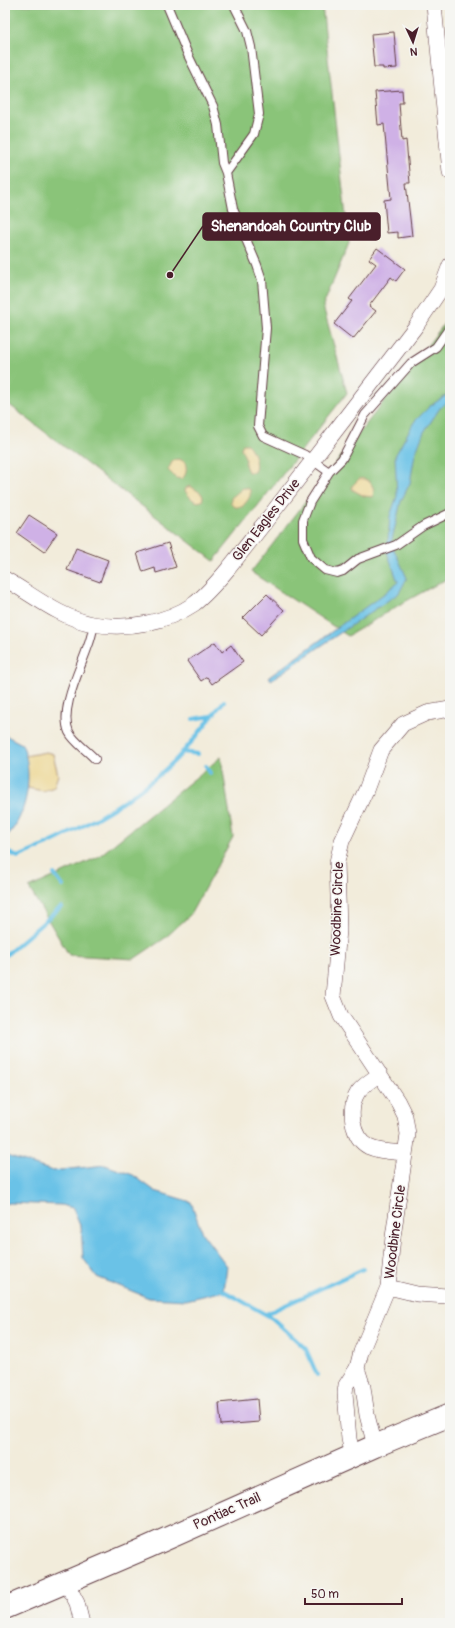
<svg xmlns="http://www.w3.org/2000/svg" width="455" height="1628" font-family="Pangolin,sans-serif">
<rect width="100%" height="100%" fill="#f6f6f2"/>
<filter id="ink" filterUnits="userSpaceOnUse"><feTurbulence type="fractalNoise" baseFrequency=".025" numOctaves="2"/><feDisplacementMap in="SourceGraphic" scale="8" xChannelSelector="R" yChannelSelector="G"/><feConvolveMatrix kernelMatrix="1 2 1 2 8 2 1 2 1" color-interpolation-filters="sRGB"/></filter>
<filter id="wash" filterUnits="userSpaceOnUse"><feTurbulence type="fractalNoise" baseFrequency=".012" numOctaves="4" result="noise"/><feDisplacementMap in="SourceGraphic" scale="16" xChannelSelector="R" yChannelSelector="G"/><feGaussianBlur stdDeviation="0.9" result="paint"/><feColorMatrix in="noise" values="0 0 0 0 0 0 0 0 0 0 0 0 0 0 0 0 0 1.4 0 .05"/><feComposite in="paint" operator="in"/></filter>
<g filter="url(#wash)">
<rect width="100%" height="100%" fill="#f2ecdb"/>
<!-- green -->
<path fill="#8ac479" stroke="#6a7252" d="M5,5H322L349,243L323,306L347,393L214,561L7,403L5,399Z
M450,314V577L399,605L348,636L251,572L441,328Z
M221,757L233,837L190,915L165,938L134,959L69,955L29,888L98,857Z"/>
<!-- sand -->
<path fill="#eeda9e" stroke="#9c7c64" d="M243,444H247C254,450 258,465 254,472H248L245,465L246,460L241,448Z
M179,459L185,462C187,469 187,474 182,479L176,478L168,470L173,460Z
M359,479C369,477 376,487 373,497L364,496L353,490L352,486Z
M190,486L201,493L203,497L202,501C194,504 190,497 185,491L186,488Z
M243,488H247L250,490C252,497 246,502 242,507H235L231,504V498Z
M46,752L53,754L58,775L54,787L43,791L28,788L25,756Z"/>
<!-- water -->
<path fill="#6ac2e7" stroke="#5a7089" d="M450,393V400L440,408L424,432L415,454L410,483L401,501L395,527L391,543L407,578L399,593L271,680L269,677L385,593L398,582L387,552L390,516L397,496L395,456L414,422L430,406Z
M5,735L22,744C34,772 28,817 5,838Z
M5,1153L10,1157L53,1171L105,1165L133,1175L155,1191L191,1202L202,1233L227,1266L224,1291L186,1300L149,1298L97,1277L83,1258L81,1227L73,1208L61,1205L10,1203L5,1204Z"/>
<g fill="none" stroke-linecap="round" stroke-linejoin="round">
<!-- stream -->
<path stroke="#6ac2e7" stroke-width="4" d="M193,719L212,716
M182,752L198,754
M206,766L210,773
M5,851L18,857C67,837 130,803 169,766C190,747 206,723 224,701
M54,874L63,886
M5,956L61,907
M224,1291L272,1318L306,1349L317,1375
M266,1314L363,1269"/>
</g>
<g id="blocks">
<!-- building -->
<path fill="#cfb1e6" d="M394,32L397,68L383,69V67H374L371,34Z
M402,90L403,103H399L402,141L406,140L410,183H406L412,236L398,238V232L387,233L384,200L391,199L384,124L378,125L375,92Z
M377,248L405,269L396,281L391,277L369,306L376,311L353,339L334,324L352,301L349,299L376,264L369,259Z
M29,515L57,533L44,552L17,533Z
M168,543L176,567L156,573L155,568L143,572L137,553Z
M76,548L108,560L100,582L67,570Z
M267,594L284,610L261,635L243,618Z
M215,642L222,652L231,645L243,662L212,684L207,677L201,681L187,661Z
M257,1399L259,1422L221,1425L219,1403Z"/>
</g>
</g>
<g filter="url(#ink)">
<use href="#blocks" fill-opacity="0" stroke="#633e45" stroke-width="1"/>
<g fill="none" stroke-linecap="round" stroke-linejoin="round">
<defs>
<path id="service" d="M167,5L188,55L213,106L218,125L222,163L226,173L233,209L257,265L262,280L266,328L258,426L263,436L305,455L329,472
M226,173L254,134L259,114L251,47L247,31L234,5
M450,327L436,347L411,363L365,415L342,459L329,472L310,502L303,520V539L311,558L325,570L337,573L343,571L358,559L396,545L423,526L450,513
M94,625C92,632 91,639 88,646C81,668 59,709 69,732C74,742 87,750 95,759"/>
<path id="minor" d="M434,5L450,172
M5,579C33,595 60,618 93,624C126,630 166,623 194,604C207,594 217,582 228,569C244,549 260,529 276,508C323,447 369,387 416,326L441,289L450,265
M380,1074C373,1079 363,1085 358,1092C348,1108 351,1138 369,1147C380,1152 393,1152 405,1153
M388,1287L417,1294L447,1296L450,1294
M357,1368L363,1387L367,1415L375,1446
M353,1456L349,1439L345,1393L346,1385L357,1368L361,1352L388,1287L393,1237L408,1134L405,1116L398,1102L341,1016L333,996L339,930L337,862L342,841L366,790L381,750L403,724L427,713L450,709
M66,1582L77,1603L82,1623"/>
<path id="secondary" d="M5,1608L148,1547L375,1446L450,1415"/>
</defs>
<!-- service casing -->
<use href="#service" stroke="#633e45" stroke-width="10"/>
<!-- minor casing -->
<use href="#minor" stroke="#633e45" stroke-width="16"/>
<!-- secondary casing -->
<use href="#secondary" stroke="#633e45" stroke-width="24"/>
<!-- service -->
<use href="#service" stroke="#fff" stroke-width="8"/>
<!-- minor -->
<use href="#minor" stroke="#fff" stroke-width="15"/>
<!-- secondary -->
<use href="#secondary" stroke="#fff" stroke-width="22"/>
</g>
</g>
<g text-anchor="middle" dominant-baseline="central" stroke-width="3" stroke-linejoin="round" paint-order="stroke">
<!-- street labels -->
<g font-size="14" fill="#4a1f2b" stroke="#f6f6f2">
<text transform="translate(266 520) rotate(-52)">Glen Eagles Drive</text>
<text transform="translate(337 909) rotate(-88)">Woodbine Circle</text>
<text transform="translate(395 1232) rotate(-83)">Woodbine Circle</text>
<text transform="translate(227 1511) rotate(-24)">Pontiac Trail</text>
</g>
</g>
<!-- callouts -->
<path fill="none" stroke="#4a1f2b" stroke-width="1.5" d="M170 275L203 226"/>
<circle fill="#4a1f2b" stroke="#f6f6f2" stroke-width="1.5" cx="170" cy="275" r="4"/>
<rect fill="#4a1f2b" stroke="#4a1f2b" stroke-width="1.5" x="203" y="213" width="177" height="27" rx="4"/>
<g font-size="15" text-anchor="middle" font-weight="bold" fill="#fff">
<text x="291" y="231">Shenandoah Country Club</text>
</g>
<!-- margin -->
<rect width="455" height="1628" fill="none" stroke="#f6f6f2" stroke-width="20"/>
<!-- north arrow -->
<g transform="translate(413 42) rotate(176)" stroke="#f6f6f2" stroke-width="3" paint-order="stroke">
<path d="M0-3L7 15L0 10L-7 15Z" fill="#4a1f2b"/>
<text y="-6" font-size="11" font-weight="bold" text-anchor="middle" fill="#4a1f2b">N</text>
</g>
<!-- scale -->
<path d="M305 1598v6h97v-6" fill="none" stroke="#4a1f2b" stroke-width="2"/>
<text x="311" y="1598" font-size="12" fill="#4a1f2b" stroke="#f6f6f2" stroke-width="3" paint-order="stroke">50 m</text>
</svg>
